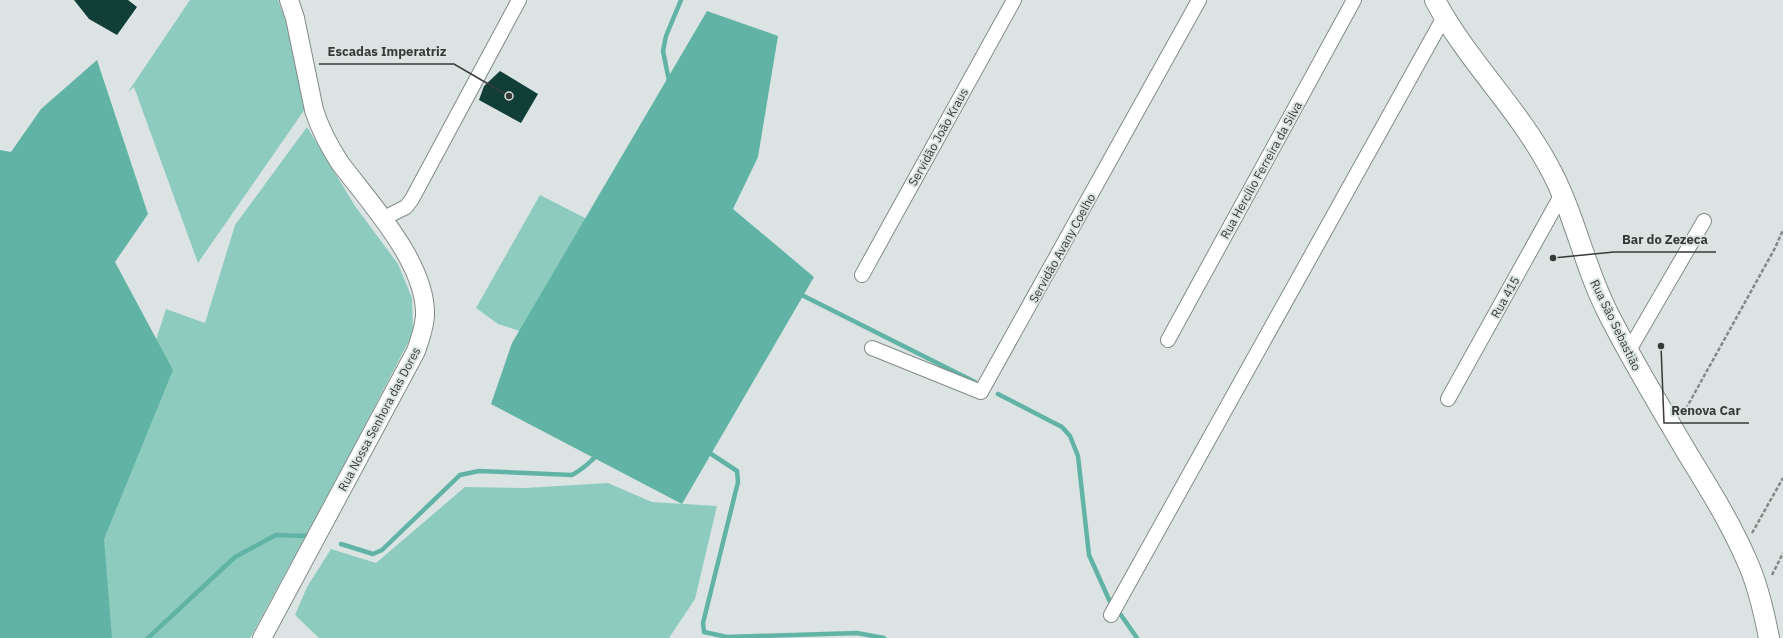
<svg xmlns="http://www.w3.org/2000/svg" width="1783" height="638" font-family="'IBM Plex Sans',sans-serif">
<rect width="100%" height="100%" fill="#dbe4e2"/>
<!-- green -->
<path fill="#8dcbbf" d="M190,0H278L293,42L305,109L198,263L134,87L128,92Z
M307,127L355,206L398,264L412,298L413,333L343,467L250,638H111L81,572L166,309L205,323L235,225Z
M540,195L591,221L523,332L498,324L476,308Z
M608,483L652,502L717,506L695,599L669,638H319L295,615L307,587L331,549L376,563L465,487L525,488Z"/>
<!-- forest -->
<path fill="#61b4a5" d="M707,11L778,36L758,157L733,209L814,277L682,504L491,404L512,343Z
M97,60L148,214L115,262L173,370L104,539L112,638H0V150L11,152L41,109Z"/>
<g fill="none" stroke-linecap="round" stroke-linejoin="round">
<!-- stream -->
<path stroke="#61b4a5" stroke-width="4.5" d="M681,0L666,36L663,51L695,209L703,232L718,248L760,274L975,382
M998,394L1062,427L1070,436L1078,456L1089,555L1111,604
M341,544L373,554L382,550L460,475L479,471L572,475C579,471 586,466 592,460C608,445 626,411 649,413L737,471L738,482L703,623L704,632L727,637L857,633L884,638
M0,615L17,626L22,638
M1121,615L1137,638
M148,638L235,557L276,535L307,536"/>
</g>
<!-- building -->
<path fill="#113f38" d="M74,0H128L137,7L117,35L89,19Z
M500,71L538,94L521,123L479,100L484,86Z"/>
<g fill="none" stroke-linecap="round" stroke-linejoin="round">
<defs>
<path id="minor" d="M382,219L406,207L412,199L519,0
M862,275L1014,0
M1168,340L1354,0
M872,348L981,392L1199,0
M1628,352L1704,221
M1448,399L1562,194
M1111,615L1444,17"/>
<path id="tertiary" d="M262,638L416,351C420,340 424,328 425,316C427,264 370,203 340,163C329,146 320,129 314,110L295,18L289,0"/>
<path id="secondary" d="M1435,0C1466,59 1516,106 1548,165C1575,213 1584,268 1610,317C1634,364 1662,410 1689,456C1710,490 1731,524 1747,561C1758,585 1764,612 1769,638"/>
</defs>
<!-- minor casing -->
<use href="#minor" stroke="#828b89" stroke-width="16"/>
<!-- tertiary casing -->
<use href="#tertiary" stroke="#828b89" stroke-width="20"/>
<!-- secondary casing -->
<use href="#secondary" stroke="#828b89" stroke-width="22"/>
<!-- path -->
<path stroke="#838988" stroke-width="2.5" stroke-dasharray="4 2" stroke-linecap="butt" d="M1683,414L1775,248L1783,230
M1752,533L1783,478
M1772,575L1783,553"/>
<!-- minor -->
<use href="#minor" stroke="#fff" stroke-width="14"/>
<!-- tertiary -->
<use href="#tertiary" stroke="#fff" stroke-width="18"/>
<!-- secondary -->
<use href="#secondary" stroke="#fff" stroke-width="20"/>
</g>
<g text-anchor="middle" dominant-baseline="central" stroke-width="4" stroke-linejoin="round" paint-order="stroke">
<!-- street labels -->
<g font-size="12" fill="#373a39" stroke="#dbe4e2">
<text transform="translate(938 137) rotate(-61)">Servidão João Kraus</text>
<text transform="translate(1261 170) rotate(-61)">Rua Hercílio Ferreira da Silva</text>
<text transform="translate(1062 248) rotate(-61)">Servidão Avany Coelho</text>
<text transform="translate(1505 297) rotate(-61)">Rua 415</text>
<text transform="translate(1616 325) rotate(64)">Rua São Sebastião</text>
<text transform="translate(379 419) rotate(-62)">Rua Nossa Senhora das Dores</text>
</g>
</g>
<!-- callouts -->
<path fill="none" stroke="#373a39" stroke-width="1.5" d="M509 96L454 64H319M1553 258L1614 252H1716M1661 346L1664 423H1749"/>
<g fill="#373a39" stroke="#dbe4e2" stroke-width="1.5">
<circle cx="509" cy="96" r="4"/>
<circle cx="1553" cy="258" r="4"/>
<circle cx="1661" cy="346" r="4"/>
</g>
<g font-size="13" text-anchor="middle" font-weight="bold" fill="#373a39" stroke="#dbe4e2" stroke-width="4" stroke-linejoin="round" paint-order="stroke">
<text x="387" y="56">Escadas Imperatriz</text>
<text x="1665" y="244">Bar do Zezeca</text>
<text x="1706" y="415">Renova Car</text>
</g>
</svg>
